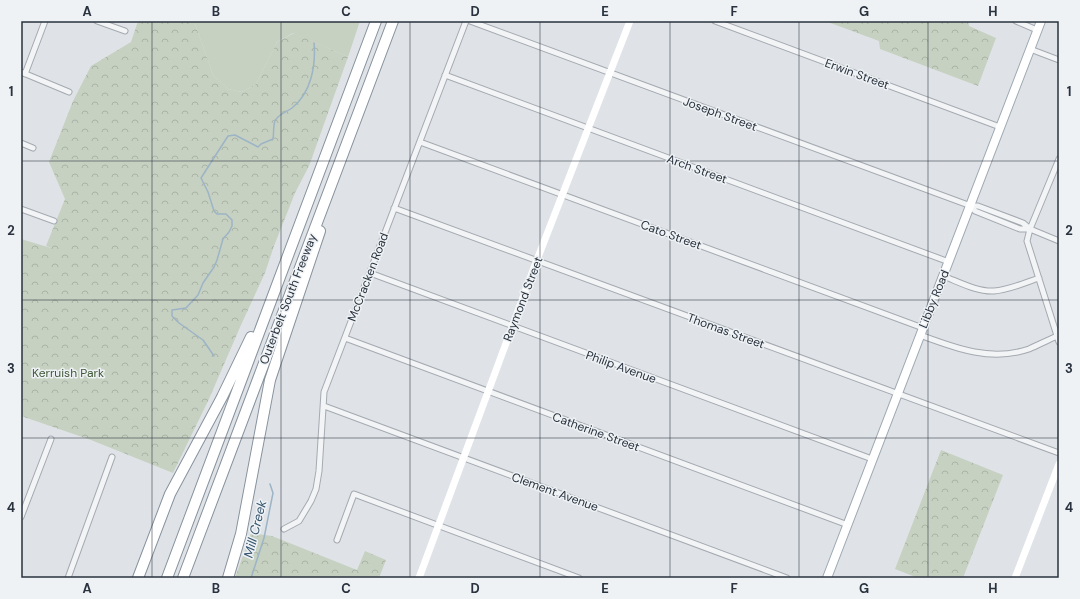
<svg xmlns="http://www.w3.org/2000/svg" width="1080" height="599" font-family="'DM Sans',sans-serif">
<defs>
<pattern id="forest-crowns" width="20" height="18" patternUnits="userSpaceOnUse"><rect width="20" height="18" fill="#c6d1c1"/><path d="M2 6a3 3 0 1 1 6 0M12 15a3 3 0 1 1 6 0" fill="none" stroke="#aab4a7"/></pattern>
</defs>
<rect width="100%" height="100%" fill="#dfe3e7"/>
<!-- grass -->
<path fill="#c6d1c1" d="M194,21H360L348,57L293,33L277,42L256,84L242,92L228,89L213,75Z"/>
<!-- forest -->
<path fill="url(#forest-crowns)" d="M138,21H194L213,75L228,89L242,92L256,84L277,42L294,33L348,57L309,166L295,193L274,246L265,273L241,325L209,399L173,473L91,440L21,416V239L51,248L46,246L65,199L49,162L73,101L91,66L131,42Z
M825,21H968L969,26L996,38L978,86L880,49L879,41Z
M941,450L1003,475L963,578H918L895,569Z
M251,533L272,536L357,570L365,551L386,560L379,578H235Z"/>
<g fill="none" stroke-linecap="round" stroke-linejoin="round">
<!-- stream -->
<path stroke="#9cb4c6" stroke-width="1.5" d="M214,356L203,340L179,323L172,316V310L186,308L198,295L203,283L214,267L217,260L223,239L229,232L232,226V220L226,214H217L214,211L208,192L201,178L228,136L235,135L258,147L261,144L273,139C274,133 273,126 275,121C278,114 287,112 292,108C311,93 316,66 314,43
M251,578L264,538L273,493L270,484"/>
<defs>
<path id="street" d="M97,21L125,31
M470,21L971,206H978L1023,223L1030,229
M715,21L1000,127
M1016,21L1037,30
M1030,49L1059,60
M21,72L69,92
M25,74L45,21
M445,75L949,262
M420,142L923,328
M21,143L33,148
M1059,159L1030,229L1027,241L1059,342
M971,206L975,211L1020,229H1030L1059,241
M394,208L1059,453
M21,209L54,221
M370,273L872,459
M943,276C959,282 977,292 994,291C1009,290 1024,283 1039,278
M920,335C955,348 991,362 1029,349C1038,345 1048,340 1057,336
M345,338L848,525
M324,406L787,578
M21,517L51,439
M284,529L299,521L311,501L316,489L319,471L324,392L466,21
M337,540L354,494L579,578
M68,578L112,457"/>
<path id="primary" d="M827,578L1041,21"/>
<path id="highway" d="M138,578L170,494L222,397L251,337
M167,578L376,21
M183,578L393,21
M228,578L241,534L270,380L320,231"/>
</defs>
<!-- street casing -->
<use href="#street" stroke="#a5aab1" stroke-width="7"/>
<!-- primary casing -->
<use href="#primary" stroke="#9fa9b2" stroke-width="10"/>
<!-- highway casing -->
<use href="#highway" stroke="#87929d" stroke-width="12"/>
<!-- street -->
<use href="#street" stroke="#f2f4f6" stroke-width="5"/>
<!-- secondary -->
<path stroke="#fff" stroke-width="7" d="M419,578L535,265L630,21
M1015,578L1059,464"/>
<!-- primary -->
<use href="#primary" stroke="#fff" stroke-width="8"/>
<!-- highway -->
<use href="#highway" stroke="#fff" stroke-width="10"/>
</g>
<!-- grid -->
<path fill="none" stroke="#29323e" stroke-width="1" stroke-opacity="0.55" d="M152,21V578M281,21V578M410,21V578M540,21V578M670,21V578M799,21V578M928,21V578M21,161H1059M21,300H1059M21,438H1059"/>
<g text-anchor="middle" dominant-baseline="central" stroke-width="3" stroke-linejoin="round" paint-order="stroke">
<!-- street labels -->
<g font-size="12" fill="#29323e" stroke="#eef2f5">
<text transform="translate(857 74) rotate(20)">Erwin Street</text>
<text transform="translate(720 114) rotate(20)">Joseph Street</text>
<text transform="translate(697 169) rotate(20)">Arch Street</text>
<text transform="translate(671 235) rotate(20)">Cato Street</text>
<text transform="translate(368 277) rotate(-69)">McCracken Road</text>
<text transform="translate(288 299) rotate(-69)">Outerbelt South Freeway</text>
<text transform="translate(523 299) rotate(-69)">Raymond Street</text>
<text transform="translate(934 299) rotate(-68)">Libby Road</text>
<text transform="translate(726 331) rotate(20)">Thomas Street</text>
<text transform="translate(621 367) rotate(20)">Philip Avenue</text>
<text transform="translate(596 432) rotate(20)">Catherine Street</text>
<text transform="translate(555 492) rotate(20)">Clement Avenue</text>
</g>
<!-- park labels -->
<g font-size="12" fill="#415837" stroke="#eef2f5">
<text x="68" y="373">Kerruish Park</text>
</g>
<!-- water labels -->
<g font-size="13" font-style="italic" fill="#36556f" stroke="#eef2f5">
<text transform="translate(255 529) rotate(-76)">Mill Creek</text>
</g>
</g>
<!-- border -->
<rect width="1080" height="599" fill="none" stroke="#eef2f5" stroke-width="44"/>
<rect x="22" y="22" width="1036" height="555" fill="none" stroke="#29323e" stroke-width="1.5"/>
<g font-size="13" text-anchor="middle" font-weight="bold" fill="#29323e">
<text x="87" y="16">A</text>
<text x="216" y="16">B</text>
<text x="346" y="16">C</text>
<text x="475" y="16">D</text>
<text x="605" y="16">E</text>
<text x="734" y="16">F</text>
<text x="864" y="16">G</text>
<text x="993" y="16">H</text>
<text x="11" y="96">1</text>
<text x="1069" y="96">1</text>
<text x="11" y="235">2</text>
<text x="1069" y="235">2</text>
<text x="11" y="373">3</text>
<text x="1069" y="373">3</text>
<text x="11" y="512">4</text>
<text x="1069" y="512">4</text>
<text x="87" y="593">A</text>
<text x="216" y="593">B</text>
<text x="346" y="593">C</text>
<text x="475" y="593">D</text>
<text x="605" y="593">E</text>
<text x="734" y="593">F</text>
<text x="864" y="593">G</text>
<text x="993" y="593">H</text>
</g>
</svg>
